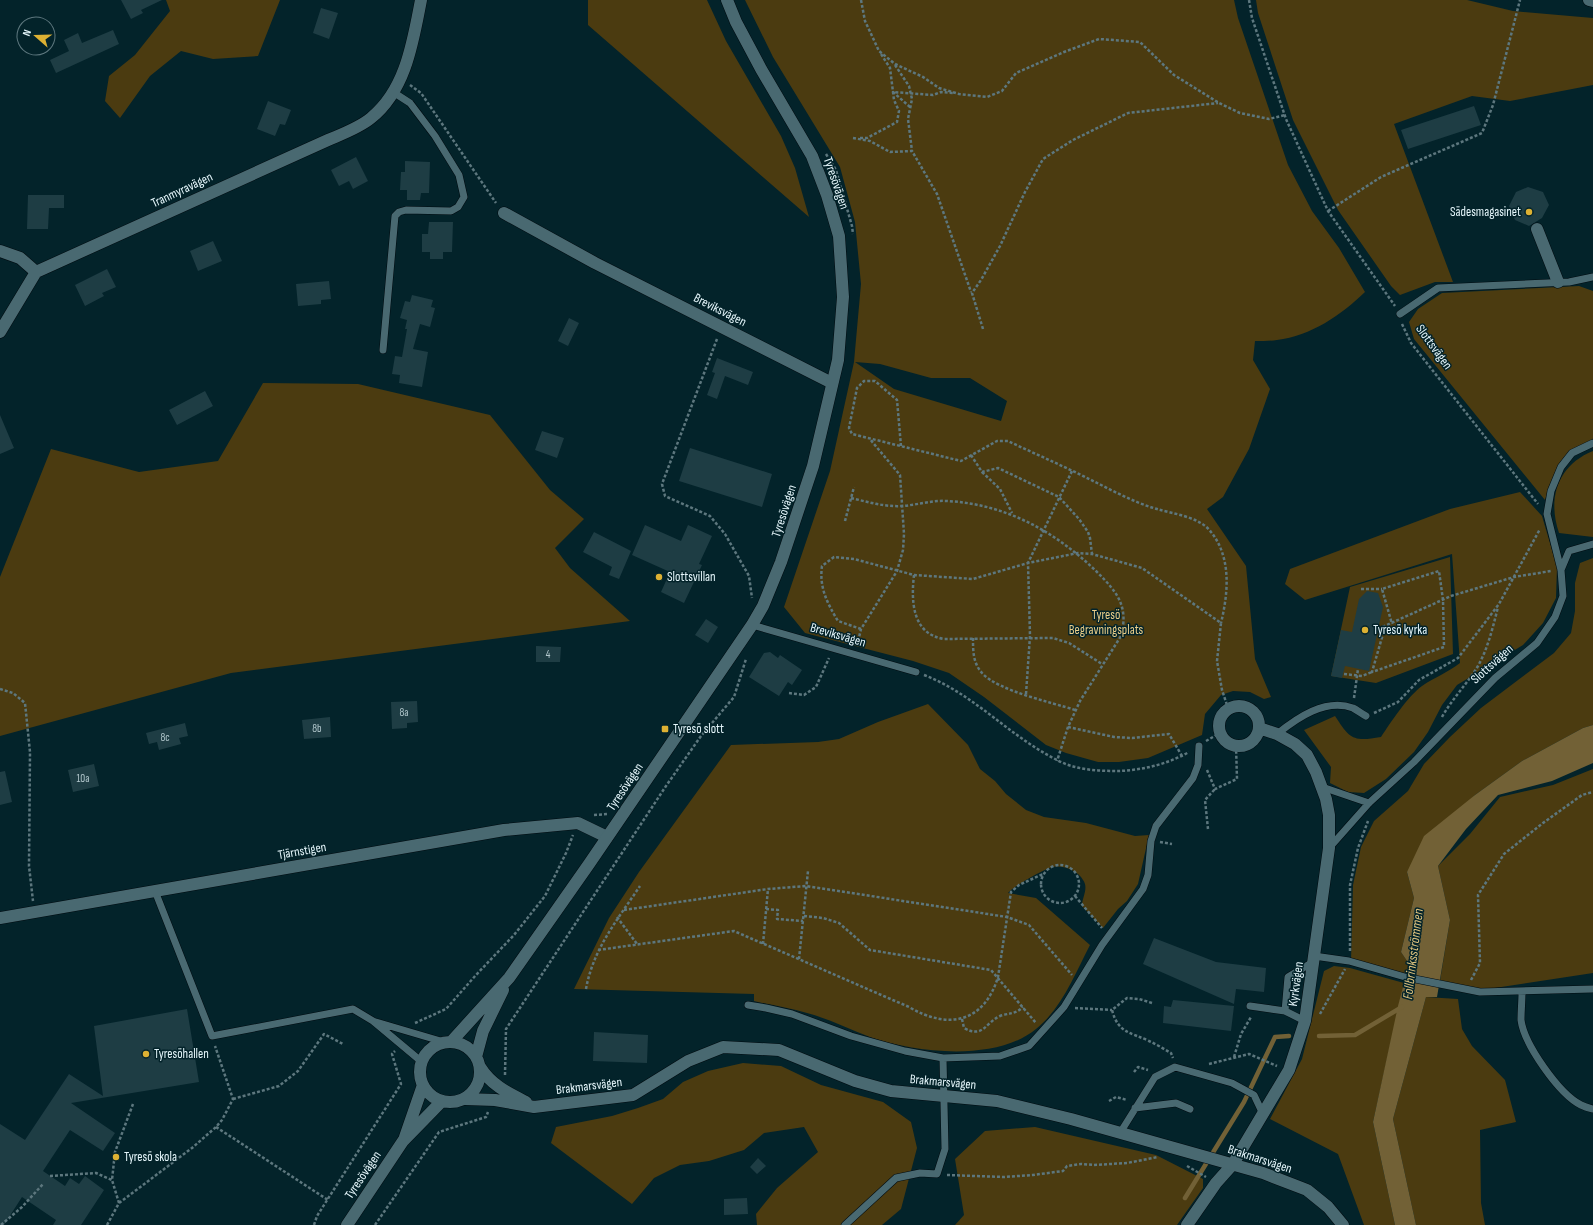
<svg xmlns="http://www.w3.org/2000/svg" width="1593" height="1225" font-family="'Sofia Sans Condensed',sans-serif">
<rect width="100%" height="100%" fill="#03232a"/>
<!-- green -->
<path fill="#4b3b10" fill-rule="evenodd" d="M166,0H280L258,56L213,59L181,51L150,76L120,118L105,101L109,76L135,55L170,11Z
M588,0H707L726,41L781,136L795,168L809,217L588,25Z
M745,0H1234L1238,18L1288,165L1312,211L1339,248L1365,292C1341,315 1311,336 1277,340C1270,341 1263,341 1255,341L1253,360L1270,389L1249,449L1223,497L1207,509L1246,566L1255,659L1271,697L1264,699L1250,692L1233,691L1221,695L1205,714L1202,735L1148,758L1119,762H1098L1066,753L1046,745L984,697L949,673L913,661L805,633L784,607L830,471L854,362L861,284L855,222L840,167L773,57ZM855,362L880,364L931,378H970L1007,401L1001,421L894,389Z
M1256,0H1467L1513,11L1593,18V85L1510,101L1472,96L1394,124L1453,282H1435L1400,295L1391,286L1338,210L1293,120L1258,13Z
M1579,286L1593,291V440L1570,452L1548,491L1545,500L1414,339L1409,322L1418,309L1442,293Z
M263,383L358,384L490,415L550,490L584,519L555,548L570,568L630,621L231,673L0,736V577L51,449L139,472L218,461Z
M1593,451V537L1559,533C1547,498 1558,465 1593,451Z
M1520,492L1542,516L1557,567L1556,598L1543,623L1523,645L1457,685L1442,705L1428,732L1414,752L1386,779L1364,793L1348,792L1330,783L1331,767L1304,730L1335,716C1350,739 1353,742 1381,737C1391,722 1408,696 1422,686C1435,677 1447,673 1460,663L1452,554L1305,600L1285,584L1290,569L1450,509Z
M1450,557L1453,654L1376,683L1331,676L1350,587Z
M1593,558V725L1583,728L1522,761L1475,795L1407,872L1414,898L1401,952L1409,964L1405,977L1351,961L1353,885L1361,847L1374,821L1408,791L1424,764L1450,737L1481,708L1554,653L1571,633L1575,611V583L1580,563Z
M928,704L968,745L980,769L995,781L1006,794L1026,810L1044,817L1086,823L1135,836L1149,835L1138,884L1127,901L1118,909L1103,928L1082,906C1082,897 1089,888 1083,880C1078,871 1064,865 1053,867C1044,869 1014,886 1008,893L1036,898L1090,945C1075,974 1062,1008 1036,1029C996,1062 916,1053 870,1037C849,1029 829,1019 807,1013C790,1008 771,1005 754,1001V994L574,989L609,918L639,872L731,745L818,742L839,739L878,722Z
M1593,769V973L1475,991L1440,981L1450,920L1438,866L1470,834L1500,797L1553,785Z
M1334,966L1350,968L1404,983L1373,1122L1395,1225H1364L1338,1154L1270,1119L1302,1059L1324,971Z
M1426,997L1458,999L1462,1029L1472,1046L1505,1080L1516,1122L1480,1130L1481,1203L1485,1225H1416L1393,1119Z
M743,1063L781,1066L821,1085L883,1102L911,1122L917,1148L901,1209L882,1225H757L756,1214L777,1188L818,1152L804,1127L764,1133L744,1150L709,1161L680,1165L654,1178L632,1204L551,1143L556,1127L612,1116L638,1108L663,1099L683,1082L708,1071Z
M1035,1127L1156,1155L1203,1179V1188L1177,1225H955L964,1215L955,1159L985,1131Z"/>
<!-- water -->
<path fill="#726136" d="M1593,725V763L1552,781L1498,795L1466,829L1438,866L1450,920L1437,997H1426L1393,1119L1416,1225H1395L1373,1122L1398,1006L1409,964L1401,952L1414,898L1407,872L1424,836L1475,795L1522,761L1583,728Z"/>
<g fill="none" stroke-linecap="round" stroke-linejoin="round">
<!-- stream -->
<path stroke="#726136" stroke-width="4.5" d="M1319,1036L1355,1035L1402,1007
M1185,1198L1244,1102L1275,1037L1289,1036"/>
</g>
<!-- building -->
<path fill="#1e3d44" d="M121,0H162L141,10L143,13L131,19Z
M321,8L338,13L329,39L313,33Z
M113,30L119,44L56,73L50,60L69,51L64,40L78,33L82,43Z
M268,101L291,110L285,125L280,124L275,136L257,129Z
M1474,106L1481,125L1408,149L1401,130Z
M356,157L368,181L353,189L349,181L339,186L331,170Z
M405,161L430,162L429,193H421L420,200H407V190H400L401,172H405Z
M1528,187L1543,192L1549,205L1542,218L1529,226L1515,220L1509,206L1516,192Z
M28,195H64V208H49L48,229H27Z
M429,222H453L452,252H443V259H430V252H422V234H428Z
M213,241L222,261L198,271L190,251Z
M107,269L116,287L102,293L104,296L85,306L75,285Z
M329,281L331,299L321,300V304L298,306L296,284Z
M412,295L433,300L431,307L435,308L430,327L420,324L413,349L428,352L422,387L399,383L400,375L392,374L395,356L402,357L407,329H405L407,320L400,318L405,301L410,302Z
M569,318L579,323L568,346L558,341Z
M717,358L753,372L748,385L725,376L717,399L707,395L715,373L712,372Z
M205,391L213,406L177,425L169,410Z
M0,415L14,448L0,454Z
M542,431L564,438L557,458L535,450Z
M690,448L772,474L762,507L679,481Z
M645,525L681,541L688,525L712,536L699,564L702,565L684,603L661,592L670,572L632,555Z
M594,532L631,551L619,579L609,575L612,567L583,552Z
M1367,591L1378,593L1383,607L1369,671L1345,666L1342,678L1331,676L1341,630L1352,632L1359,599Z
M706,619L718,627L708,643L695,635Z
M536,646L561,647L560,662H536Z
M770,652L778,658L780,655L802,670L792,685L788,682L779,696L749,677L764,653Z
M417,701L418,722L407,723V728L392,729L391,702Z
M330,717L331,737L304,739L302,720Z
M185,723L188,736L179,738L181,744L159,750L157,742L149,744L146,733Z
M94,764L99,786L73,792L68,770Z
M5,771L12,802L0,805V772Z
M1154,938L1216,962L1266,968L1264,992L1236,989L1234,1004L1143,964Z
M1173,1000L1234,1006L1231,1031L1163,1023L1164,1006L1171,1007Z
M187,1009L199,1082L71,1103L115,1133L103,1151L70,1130L43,1171L65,1186L70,1178L79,1184L85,1176L104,1190L81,1225H53L56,1220L22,1197L4,1225H0V1124L25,1140L69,1074L103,1096L94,1026Z
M594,1032L648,1035L647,1063L593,1061Z
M758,1158L766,1166L757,1174L750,1167Z
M747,1198L748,1214L724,1215V1199Z"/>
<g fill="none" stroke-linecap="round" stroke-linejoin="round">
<defs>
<path id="lane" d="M1400,314L1438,288L1569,282L1593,277
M383,350L395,216L399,212L406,210L451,211L458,207L464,197L459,175L435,136L410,103L393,92
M1561,570L1569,551L1593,544
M752,625L916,672
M1277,734C1297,718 1325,698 1353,708C1357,710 1362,714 1366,716
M1322,787L1369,803
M1330,847L1369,803L1414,762L1495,678L1537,643L1555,617L1563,596L1561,570L1547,514L1551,491L1561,467L1572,453L1593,443
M155,891L212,1036L353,1009L373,1021L422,1062
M1314,956L1349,961L1405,977L1480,992L1593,989
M1522,992C1522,1001 1521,1011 1521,1020C1524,1044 1559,1094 1581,1105C1585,1107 1589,1108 1593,1109
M748,1005L766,1008L792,1014L851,1036L905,1051L943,1058L1000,1056L1029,1046L1064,1007L1102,945L1143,889L1148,875L1151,841L1156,826L1193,778L1198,765L1199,746
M1250,1006L1285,1011
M1305,1021L1285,1011L1288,977L1313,962
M376,1022L444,1042
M1135,1108L1176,1103L1190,1109
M1120,1133L1155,1077L1175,1067L1232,1083L1254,1095L1263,1114
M845,1225L896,1178L920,1173L937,1174L945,1149L943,1058"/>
<path id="street" d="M1589,0L1593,1
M504,213L595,263L832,383
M1537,229L1558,282
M0,251L20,258L36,272
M0,332L36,272L328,140C342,134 359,128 371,118C406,90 413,41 421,0
M1219 726a20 20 0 1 1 40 0a20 20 0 1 1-40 0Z
M0,918L504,830L578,823L607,837
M1187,1225L1216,1183L1233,1164L1289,1070L1305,1021L1329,848V815L1326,799L1316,772L1307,755L1295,744L1277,734L1259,728"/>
<path id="secondary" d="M420 1072a30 30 0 1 1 60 0a30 30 0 1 1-60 0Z
M451,1042L509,978L589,864L752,625L763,606L781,562L813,466L838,360L843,297L839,236L827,195L812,156L761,69L736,22L727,0
M476,1057L483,1031L503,990
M480,1067C491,1085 508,1093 526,1102
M465,1099L495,1100L534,1107L633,1095L688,1061L723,1047L779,1050L855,1081L891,1091L997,1101L1071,1119L1263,1173L1307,1190L1328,1207L1343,1225
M405,1137L423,1085
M347,1225L403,1141L442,1101"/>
</defs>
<!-- lane casing -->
<use href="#lane" stroke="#000b10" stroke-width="8"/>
<!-- street casing -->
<use href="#street" stroke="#000b10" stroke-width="13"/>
<!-- secondary casing -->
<use href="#secondary" stroke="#000b10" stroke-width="13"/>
<!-- path -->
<path stroke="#5d777e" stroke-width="2.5" stroke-dasharray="3 2" stroke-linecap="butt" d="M861,0L865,21L879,51L895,64L923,77L939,88L959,94L987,97L1002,91L1016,73L1064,52L1099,39L1140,42L1174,75L1219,103L1240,113L1269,119L1285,115
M1249,0L1252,18L1286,119L1328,211L1395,306
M895,65L909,86L912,99L908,119L912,151
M410,85L421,93L496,203
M910,107L893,92L933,95L941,92L953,93
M853,138L870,141L890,152L912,151L937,194L971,292
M860,138H867L897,122L899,111L894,100L890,68L881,54
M826,154L836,170L852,226L853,234
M1328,211L1381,177L1482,133L1493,105L1520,0
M1402,324L1411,343L1538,504
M983,329L972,293L981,280L1000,246L1025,192L1043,159L1073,140L1128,113L1218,103
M717,339L662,484L665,496L710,516L725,534L749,576L752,598
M901,446L897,400L875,381H864L857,388L849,428L852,434L961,461L997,441H1008C1033,453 1059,464 1085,477C1108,488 1132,502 1157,509C1174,514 1200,517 1211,532C1232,558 1228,594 1221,623
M971,455L982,472L998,468L1059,497L1079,519L1088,532L1090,538L1092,554
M982,472L1000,489L1012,513
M851,498C868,502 884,507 902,506C917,505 932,500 947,501C1006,504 1056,532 1097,572C1117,592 1129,606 1121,636L1080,701L1068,727L1057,761
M845,521L854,487
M914,575C911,601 912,634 944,639L1053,638L1069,643L1102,664
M1361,589H1382
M1385,627L1372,672L1444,647L1443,600L1439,571L1382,589L1392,624
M861,629L838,621C827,603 819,587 822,566L834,557L854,559L914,575L973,579L1028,563L1078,553L1092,554L1142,568L1221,623L1217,661L1222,690L1228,708
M1378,629L1451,596L1514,577L1551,571
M973,638C973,651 973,663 982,673C998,691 1051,702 1075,710
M857,646L861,629L897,571L903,550L904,534L900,475L869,438
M1344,674L1362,676L1372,672
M924,675C974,694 1009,736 1057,760C1075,770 1098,771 1119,771C1143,770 1168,764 1189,752
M0,689L13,693L25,703L30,752L29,866L33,901
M789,693L804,695L816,687L829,658
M1026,694L1030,636L1028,563L1072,471
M1354,698L1358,669
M1374,713L1398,702L1419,680L1458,658L1499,604L1540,529
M1442,717C1452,699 1467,684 1478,666C1488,648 1493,627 1498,607
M1068,727L1114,737L1132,738L1169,734L1182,756
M1206,741L1220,733
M1207,770L1215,789L1237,779L1236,746
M594,815L608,814
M1208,829L1205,800L1215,789
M1160,842L1172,844
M1041 884a19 19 0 1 1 38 0a19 19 0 1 1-38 0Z
M1075,896L1102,928
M766,909L778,910L777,919L803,921
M624,910L768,889L806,886L1007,917L1029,925L1072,975
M804,916L823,918L839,923L870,950L991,970L1036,1023
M617,917L637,944
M763,944L768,889
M598,950L734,931L909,1007C948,1030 984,1023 998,977L1011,892L1019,885L1043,874
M1350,951V885L1358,848L1368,821
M799,959L808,871
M1471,980L1480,963L1478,895L1504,854L1543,823L1582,795L1593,792
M586,989C593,949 618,919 640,886
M1152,1003L1139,999L1127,998L1112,1010C1118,1033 1130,1032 1149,1041C1156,1044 1164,1049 1171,1053L1173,1058
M1075,1008L1112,1010
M1320,1014L1345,969
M962,1019L964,1028C983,1039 986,1022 1000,1016C1009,1013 1016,1014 1023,1007
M415,1023L446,1009L476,975L514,935L545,896L566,853L573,835
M1234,1057L1241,1034L1251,1017
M1209,1064L1249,1054L1277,1066
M1134,1072L1138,1067L1148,1070
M505,1075L506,1029L666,786L701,736L734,697L746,659
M233,1099L279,1086L298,1071L324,1034L343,1044
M1109,1101L1116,1097L1127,1100
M216,1127L328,1200
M1187,1166L1206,1177
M947,1175L1004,1177L1033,1175L1063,1171L1067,1166L1081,1164L1094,1165L1127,1163L1158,1157
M50,1176L96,1173L112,1180L115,1152L133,1104
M119,1203L192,1148L216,1127L222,1120L233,1099L215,1046
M1,1225L22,1207L43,1184
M107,1225L119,1203L112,1180
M314,1225L317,1216L401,1084L392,1054L395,1051
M375,1225L439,1132L486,1117L488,1112"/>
<!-- lane -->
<use href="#lane" stroke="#496971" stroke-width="7"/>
<!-- street -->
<use href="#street" stroke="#496971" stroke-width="12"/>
<!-- secondary -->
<use href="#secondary" stroke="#496971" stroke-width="12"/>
</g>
<!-- markers -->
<g fill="#ddb133" stroke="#03232a" stroke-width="1.5">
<circle cx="1529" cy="212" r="4"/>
<circle cx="659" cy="577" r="4"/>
<circle cx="1365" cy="630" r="4"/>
<rect x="661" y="725" width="8" height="8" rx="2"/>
<circle cx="146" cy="1054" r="4"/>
<circle cx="116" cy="1157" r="4"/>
</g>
<g text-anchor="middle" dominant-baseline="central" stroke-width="3" stroke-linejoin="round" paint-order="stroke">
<!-- number labels -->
<g font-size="11" fill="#b3c8cd">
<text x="548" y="654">4</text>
<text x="404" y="712">8a</text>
<text x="317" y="728">8b</text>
<text x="165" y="737">8c</text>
<text x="83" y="778">10a</text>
</g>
<!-- street labels -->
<g font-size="13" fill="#e5f6fb" stroke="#03232a">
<text transform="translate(836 183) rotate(71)">Tyresövägen</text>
<text transform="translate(182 190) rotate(-25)">Tranmyravägen</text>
<text transform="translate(720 310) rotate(27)">Breviksvägen</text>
<text transform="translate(1434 347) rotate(54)">Slottsvägen</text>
<text transform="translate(784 511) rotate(-72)">Tyresövägen</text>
<text transform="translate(838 635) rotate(16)">Breviksvägen</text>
<text transform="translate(1492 664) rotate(-42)">Slottsvägen</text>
<text transform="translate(625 787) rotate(-56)">Tyresövägen</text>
<text transform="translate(302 851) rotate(-10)">Tjärnstigen</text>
<text transform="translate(1296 984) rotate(-82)">Kyrkvägen</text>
<text transform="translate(943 1082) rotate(5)">Brakmarsvägen</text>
<text transform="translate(589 1086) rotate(-7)">Brakmarsvägen</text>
<text transform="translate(1260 1159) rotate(18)">Brakmarsvägen</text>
<text transform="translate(363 1175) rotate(-56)">Tyresövägen</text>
</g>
<!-- poi labels -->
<g font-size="13" fill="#e5f6fb" stroke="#03232a" text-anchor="start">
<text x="1521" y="212" text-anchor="end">Sädesmagasinet</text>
<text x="667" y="577">Slottsvillan</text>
<text x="1373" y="630">Tyresö kyrka</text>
<text x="673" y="729">Tyresö slott</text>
<text x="154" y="1054">Tyresöhallen</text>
<text x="124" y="1157">Tyresö skola</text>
</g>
<!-- park labels -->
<g font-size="13" fill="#eccf89" stroke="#03232a">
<text x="1106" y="615">Tyresö<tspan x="1106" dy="15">Begravningsplats</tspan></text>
</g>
<!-- water labels -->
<g font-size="14" font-style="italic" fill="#e0c47f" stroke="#03232a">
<text transform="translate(1413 954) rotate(-83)">Follbrinksströmmen</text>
</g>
</g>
<!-- north arrow -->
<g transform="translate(36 36) rotate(290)"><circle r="19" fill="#03232a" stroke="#5d777e"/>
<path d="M0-3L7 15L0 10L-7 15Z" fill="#ddb133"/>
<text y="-6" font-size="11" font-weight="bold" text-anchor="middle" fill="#e5f6fb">N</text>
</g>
</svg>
